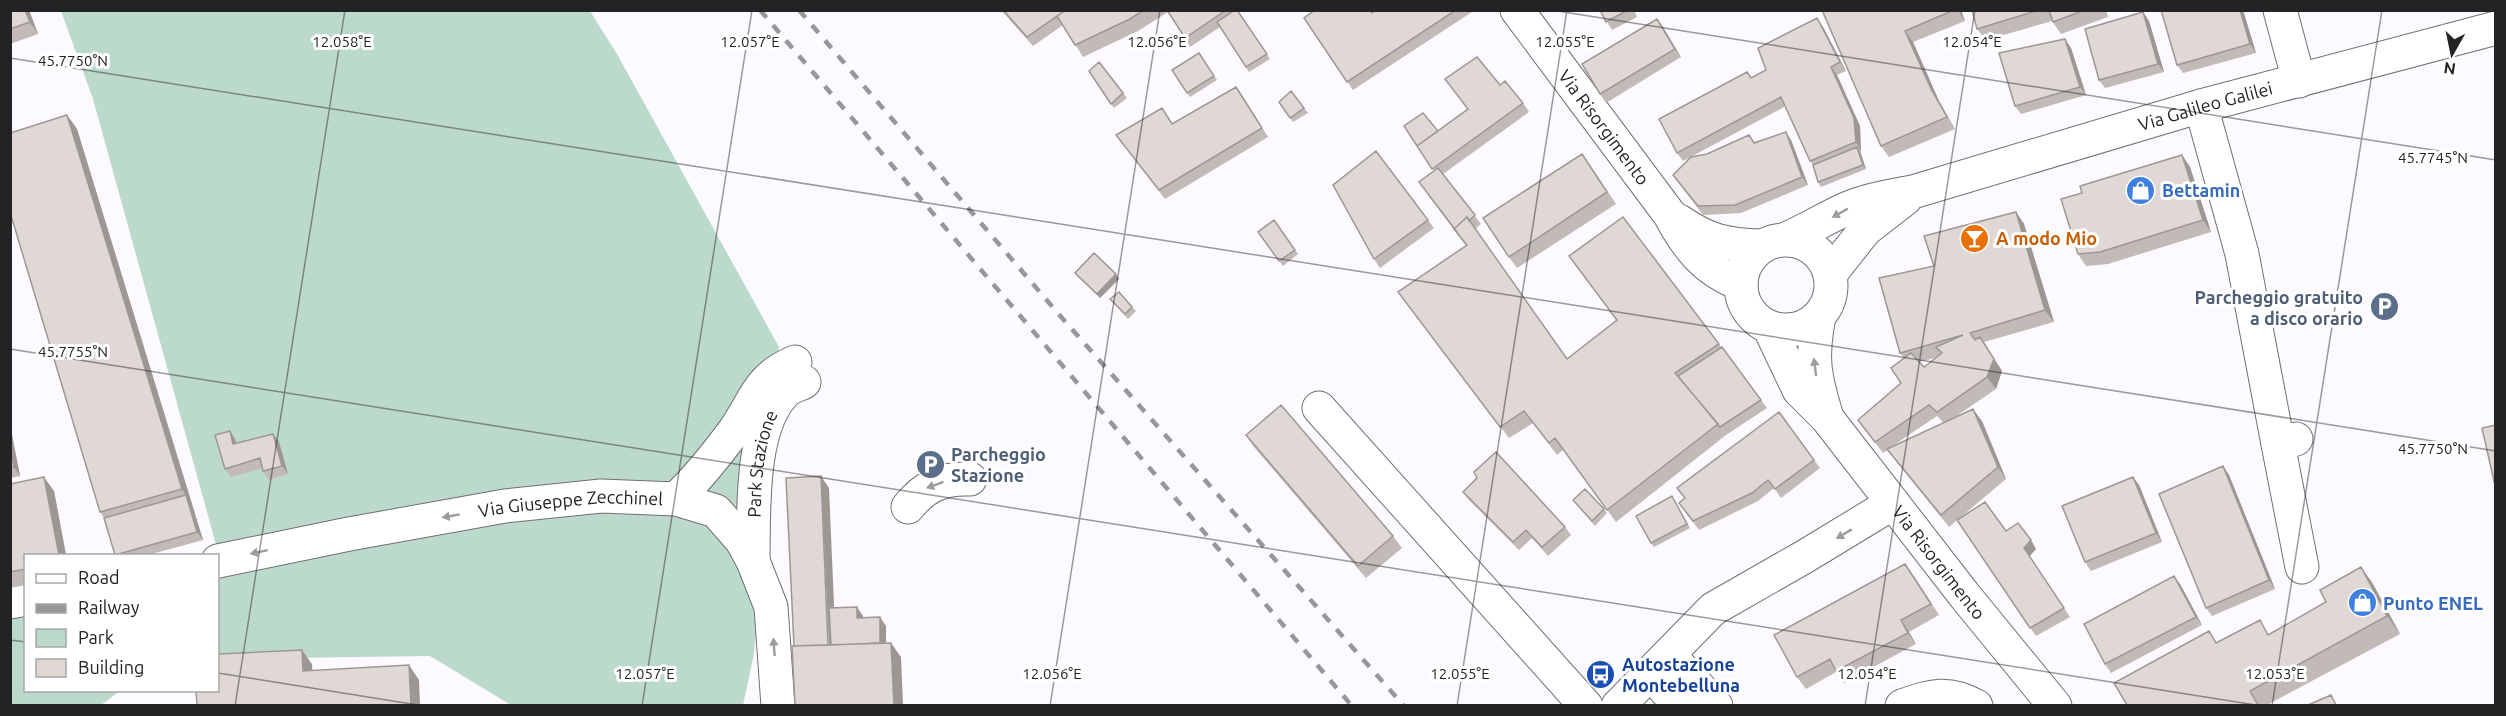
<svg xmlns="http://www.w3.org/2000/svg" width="2506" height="716" font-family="Ubuntu,sans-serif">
<rect width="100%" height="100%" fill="#fcfafe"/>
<!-- green -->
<path fill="#bcdacb" d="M61,11H590L617,54L779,347L754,654L743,705H511L430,656L218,659V572L223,570L93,99Z
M25,607L26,690L120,691L101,705H11L10,610Z"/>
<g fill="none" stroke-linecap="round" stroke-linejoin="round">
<defs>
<g id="minor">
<path id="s1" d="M1517,10L1670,215C1687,247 1705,271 1741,284"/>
<path d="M2280,10L2299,81"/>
<path d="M2201,106L2242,254L2278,444L2296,439"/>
<path d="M1679,221C1708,241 1726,245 1761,246"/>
<path id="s2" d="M1786,239C1807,230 1826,218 1846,209C1868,199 1893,196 1916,191L2201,106L2496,28"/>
<circle cx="1786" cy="285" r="45"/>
<path d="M1831,273L1865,230L1905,199"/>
<path d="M1819,316C1811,357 1814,375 1826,414"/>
<path id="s3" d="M1769,327L1799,390L1827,418L1965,596L2055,706"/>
<path d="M1319,408L1586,706"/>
<path d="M2278,444L2302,567"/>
<path d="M676,499C697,479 717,454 734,431C756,400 756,379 795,362"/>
<path d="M908,507C925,486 942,478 970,479"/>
<path id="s4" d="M218,561L349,534L505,506L601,496L676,499L716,511L742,541L753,561L771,607L778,706"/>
<path id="s5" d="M753,561C754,513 749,425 787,390C791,387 798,385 804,382"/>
<path d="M10,602L26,599"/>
<path d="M1669,655L1716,706"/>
<path d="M1651,674L1680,706"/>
<path d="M1618,706L1713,609L1804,557L1893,503"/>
<path d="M1902,706C1931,696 1947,690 1976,706"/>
</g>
</defs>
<!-- minor casing -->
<use href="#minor" stroke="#726e74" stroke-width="35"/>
<!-- minor -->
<use href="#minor" stroke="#fff" stroke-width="33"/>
<!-- rail -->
<path stroke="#979699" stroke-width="4.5" stroke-dasharray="10 10" stroke-linecap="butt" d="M760,10L1352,706
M799,10L1056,311L1404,706"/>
</g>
<!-- wall -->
<path fill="#c1bab6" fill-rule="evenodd" d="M10,10H29L38,34L10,44Z
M1001,10H1064L1065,11L1066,10H1237L1270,59L1249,72L1220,27L1190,47L1168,12L1138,31L1083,57L1063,25L1033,46Z
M1376,10H1475L1353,90L1304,18L1373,13Z
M1600,10H1634L1637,17L1612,30Z
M1822,10H1961L1965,21L1913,42L1939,101L1955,129L1889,157L1881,146Z
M1972,10H2106L2108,17L2061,34L2052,21L1986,40L1977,29Z
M2161,10H2243L2256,53L2183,73L2177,65Z
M2143,12L2149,21L2164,72L2105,88L2099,80Z
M1657,19L1681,57L1606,103L1600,94Z
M1823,27L1846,71L1837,75L1860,126L1861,151H1860L1866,169L1821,187L1818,182L1813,165L1810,161L1786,106L1683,161L1677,153L1747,72L1752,78L1766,70Z
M2071,48L2086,95L2021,114L2015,106Z
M1199,53L1217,80L1190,97L1172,70Z
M1099,62L1127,98L1114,108L1089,71Z
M1500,85L1523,103L1529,112L1443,174L1481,224L1475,229L1567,359L1617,321L1569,256L1719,344L1767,408L1726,435L1616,522L1563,450L1557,455L1533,423L1509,438L1398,292L1466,246L1425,191L1434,171L1417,146L1468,110Z
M1291,91L1308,113L1293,122L1279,102Z
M1242,95L1268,137L1165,199L1116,135L1173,123Z
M67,115L77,129L203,540L148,555H115L104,518L100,512Z
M1791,140L1808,185L1741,213L1703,215L1673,175L1755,143Z
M2182,155L2190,167L2211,232L2108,264L2086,266L2078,254L2082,193Z
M1590,165L1616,204L1517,268L1509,257Z
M2016,212L2024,224L2054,322L1984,342L2002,371L1996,389L1952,419L1982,421L2006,479L1949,527L1895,460L1888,450L1883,453L1858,420L1901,383L1904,358L1900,353L1934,266ZM1938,357L1924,367L1919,362ZM1937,416L1944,423L1894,445Z
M1274,220L1298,254L1283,266L1258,232Z
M1428,220L1434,228L1380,268L1374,259Z
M1075,273L1119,279L1100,298L1078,277Z
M1110,299L1132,307L1136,311L1128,319Z
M1779,412L1820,468L1781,498L1774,488L1758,501L1699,530L1685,511L1684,498Z
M10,433L12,435L20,476L10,478Z
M273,434L279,442L288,474L269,480L263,471V468L231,477L225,469L235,439L237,443Z
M1246,435L1393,536L1402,548L1366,578L1254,447Z
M2223,466L2229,475L2275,589L2212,616L2206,608Z
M2133,477L2139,485L2162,542L2091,571L2085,562Z
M10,484L54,491L66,555H26V585L10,588Z
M1463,492L1565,527L1571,535L1548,556L1532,538L1519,550L1469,500Z
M1672,496L1690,528L1654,547L1651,543Z
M1573,500L1604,509L1607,513L1595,526Z
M1957,520L2036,549L2029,557L2070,617L2036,636Z
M2361,567L2373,584L2400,634L2267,705H2127L2217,643L2269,634L2326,602Z
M1914,576L1939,615L1909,632L1916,644L1844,683L1836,672L1806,689L1797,677Z
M2180,584L2202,625L2111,673L2105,664Z"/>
<!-- shaded-wall -->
<path fill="#9d9794" d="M25,10H29L38,34L30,22Z
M1958,10H1961L1965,21Z
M2240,10H2243L2256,53L2250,44Z
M2143,12L2149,21L2164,72L2158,64Z
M1817,18L1823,27L1846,71L1840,62Z
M1657,19L1663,27L1681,57L1675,49Z
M1905,31L1913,42L1939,101L1955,129L1931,89Z
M2065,39L2071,48L2086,95L2080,87Z
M1831,67L1837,75L1860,126L1861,151L1856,142Z
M67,115L77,129L203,540L197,532L186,495L182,489Z
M1786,132L1791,140L1808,185L1802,177Z
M1857,147L1860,151L1866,169L1863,165Z
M2182,155L2190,167L2211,232L2203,220Z
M2016,212L2024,224L2054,322L2045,310Z
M1116,274L1119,279L1100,298L1097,294Z
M1980,337L2002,371L1996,389L1987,377Z
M1973,409L1982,421L2006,479L1998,467Z
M230,431L235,439L239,453L233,444Z
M10,433L12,435L20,476L14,467L10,448Z
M273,434L279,442L288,474L282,466Z
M2223,466L2229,475L2275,589L2269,580Z
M821,476L829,488L836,651L829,647Z
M44,477L54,491L66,555H59Z
M2133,477L2139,485L2162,542L2156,533Z
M2031,540L2036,549L2029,557L2070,617L2024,548Z
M2361,567L2373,584L2400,634L2387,616Z
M2174,576L2180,584L2202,625L2196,617Z
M857,607L863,616V626L857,618Z
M880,617L886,626V658L880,649Z
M1901,620L1909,632L1916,644L1908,633Z
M891,643L901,657L903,705H894Z
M302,650L312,664L313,686L303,671Z
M409,665L419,680L420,705H411Z"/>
<!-- building -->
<path fill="#e0d8d4" stroke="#9d9794" stroke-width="1.5" d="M10,10H25L30,22L10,29Z
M1003,10H1064V11L1027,37Z
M1066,10H1144L1130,19L1075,45L1057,16Z
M1167,10H1226L1185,38Z
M1235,10H1237L1267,54L1246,67L1217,22Z
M1315,10H1371L1372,13L1376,10H1456L1347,82L1304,18Z
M1600,10H1628L1606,22Z
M1822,10H1954L1905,31L1931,89L1947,117L1881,146Z
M1972,10H2039L1977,29Z
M2049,10H2085L2053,22Z
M2161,10H2240L2250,44L2177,65Z
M2143,12L2158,64L2099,80L2085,29Z
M1817,18L1840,62L1831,67L1854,118L1856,142L1810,161L1781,97L1677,153L1659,119L1747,72L1751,78L1766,70L1758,48Z
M1657,19L1675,49L1600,94L1582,64Z
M2065,39L2080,87L2015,106L1999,53Z
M1199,53L1214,76L1187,93L1172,70Z
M1477,57L1500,85L1505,81L1523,103L1432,169L1417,146L1468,109L1445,79Z
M1099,62L1123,93L1111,104L1089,71Z
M1236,87L1262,128L1159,190L1116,135L1162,108L1172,124Z
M1291,91L1304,108L1290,118L1279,102Z
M1423,113L1438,131L1417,146L1404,126Z
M67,115L182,489L100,512L10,212V133Z
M1786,132L1802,177L1735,205L1698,206L1673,175L1691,157L1707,154L1749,135L1754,143Z
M1857,147L1863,165L1818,182L1813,165Z
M1376,151L1428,220L1374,259L1333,185Z
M1582,154L1607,192L1509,257L1483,218Z
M2182,155L2203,220L2100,252L2078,254L2061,199L2082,193L2080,186Z
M1438,168L1475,215L1469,221L1467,217L1454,229L1457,232L1419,182Z
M2016,212L2045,310L1970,333L1975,340L1980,337L1994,359L1987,377L1937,412L1929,405L1875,442L1858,420L1901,383L1891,368L1911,353L1924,367L1942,353L1936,347L1963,335L1900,353L1879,278L1934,266L1924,236Z
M1467,217L1567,359L1617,320L1569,256L1623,217L1719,344L1675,373L1718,424L1607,510L1555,438L1549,443L1524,411L1500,427L1398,292L1467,245L1454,229Z
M1274,220L1295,250L1279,261L1258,232Z
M1094,253L1116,274L1097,294L1075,273Z
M1119,292L1132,307L1125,314L1110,299Z
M1722,347L1761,400L1720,427L1678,376Z
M1281,405L1393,536L1358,566L1246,435Z
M1973,409L1998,467L1941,515L1887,449Z
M1779,412L1814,460L1775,489L1768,480L1752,493L1693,521L1679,503L1685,498L1677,488Z
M2496,425V490L2482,428Z
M230,431L233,444L273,434L282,466L263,471L260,458L225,469L215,435Z
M10,448L14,467L10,468Z
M1496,452L1565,527L1542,547L1526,530L1513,542L1463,492L1477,478L1474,472Z
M2223,466L2269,580L2206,608L2159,494Z
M821,476L828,645L794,646L786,478Z
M44,477L59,555H26V569L10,572V484Z
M2133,477L2156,533L2085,562L2062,506Z
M1585,489L1604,509L1592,521L1573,500Z
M186,495L197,532L115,555L104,518Z
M1672,496L1687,524L1651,543L1636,516Z
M1985,502L2006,531L2018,523L2031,540L2024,548L2064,608L2030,628L1957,520Z
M1905,564L1931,604L1901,620L1908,633L1836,671L1830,659L1797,677L1774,635Z
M2361,567L2387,616L2250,691L2258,705H2127L2114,683L2209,631L2216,643L2260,620L2268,635L2326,602L2320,590Z
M2174,576L2196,617L2105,664L2084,624Z
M857,607V618L880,617V643L831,645L829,608Z
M891,643L894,705H795L792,646Z
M302,650L303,671L409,665L411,705H197L196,690H218V654Z
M2331,695L2336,705H2308Z"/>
<!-- one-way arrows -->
<defs><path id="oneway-solid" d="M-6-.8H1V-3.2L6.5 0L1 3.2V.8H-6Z" transform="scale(1.5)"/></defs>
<g fill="#9c9c9c">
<use href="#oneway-solid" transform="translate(1840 213) rotate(151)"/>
<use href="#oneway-solid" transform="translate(1815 367) rotate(-97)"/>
<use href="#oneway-solid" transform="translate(935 485) rotate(160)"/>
<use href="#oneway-solid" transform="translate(451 516) rotate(170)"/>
<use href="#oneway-solid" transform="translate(1844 534) rotate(149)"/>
<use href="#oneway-solid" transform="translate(259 552) rotate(168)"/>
<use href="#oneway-solid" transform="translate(774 647) rotate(-94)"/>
</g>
<!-- ticks -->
<path fill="none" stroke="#232224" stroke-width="1.5" stroke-opacity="0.45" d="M1551,10L2496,160M10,58L2496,451M10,349L2262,706M10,640L26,642M218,673L424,706M235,706L345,10M642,706L752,10M1050,706L1160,10M1457,706L1567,10M1865,706L1975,10M2272,706L2382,10"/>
<!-- icons -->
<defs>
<symbol id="shop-disc" viewBox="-11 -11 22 22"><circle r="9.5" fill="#3f7fe0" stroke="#fff"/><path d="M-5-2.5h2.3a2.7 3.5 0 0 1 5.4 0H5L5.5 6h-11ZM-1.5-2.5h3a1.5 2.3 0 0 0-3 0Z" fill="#fff"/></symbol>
<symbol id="bar-disc" viewBox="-11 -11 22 22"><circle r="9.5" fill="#e8710a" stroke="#fff"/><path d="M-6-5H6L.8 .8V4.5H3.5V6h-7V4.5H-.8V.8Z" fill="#fff"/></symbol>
<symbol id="parking-disc" viewBox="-11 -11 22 22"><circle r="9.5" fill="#5c6f8a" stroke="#fff"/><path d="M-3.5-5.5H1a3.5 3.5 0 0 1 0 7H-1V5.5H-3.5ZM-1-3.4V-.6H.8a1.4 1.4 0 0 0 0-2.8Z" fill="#fff"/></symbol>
<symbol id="bus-disc" viewBox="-11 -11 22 22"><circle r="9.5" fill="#1a4fb4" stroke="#fff"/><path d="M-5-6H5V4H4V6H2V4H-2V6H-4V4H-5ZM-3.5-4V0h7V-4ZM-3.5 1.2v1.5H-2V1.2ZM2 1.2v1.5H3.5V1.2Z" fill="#fff"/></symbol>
</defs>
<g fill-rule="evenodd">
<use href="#shop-disc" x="2124" y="174" width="33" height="33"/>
<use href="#bar-disc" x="1958" y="222" width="33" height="33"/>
<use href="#parking-disc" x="2368" y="290" width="33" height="33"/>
<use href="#parking-disc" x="914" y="448" width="33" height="33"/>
<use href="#shop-disc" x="2346" y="586" width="33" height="33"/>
<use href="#bus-disc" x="1584" y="658" width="33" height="33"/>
</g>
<g text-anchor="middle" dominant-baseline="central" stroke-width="6" stroke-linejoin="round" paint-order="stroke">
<!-- street labels -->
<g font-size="18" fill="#232224" stroke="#fff">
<text stroke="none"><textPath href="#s2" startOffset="441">Via Galileo Galilei</textPath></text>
<text stroke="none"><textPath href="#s1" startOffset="146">Via Risorgimento</textPath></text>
<text stroke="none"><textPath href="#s5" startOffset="98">Park Stazione</textPath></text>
<text stroke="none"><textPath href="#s4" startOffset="358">Via Giuseppe Zecchinel</textPath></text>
<text stroke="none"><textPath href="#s3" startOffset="292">Via Risorgimento</textPath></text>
</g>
<!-- shop labels -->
<g font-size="18" font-weight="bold" fill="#366cbe" stroke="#fff" text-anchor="start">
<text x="2162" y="190">Bettamin</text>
<text x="2383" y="603">Punto ENEL</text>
</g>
<!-- food labels -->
<g font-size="18" font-weight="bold" fill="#c56008" stroke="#fff" text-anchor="start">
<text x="1996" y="238">A modo Mio</text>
</g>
<!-- service labels -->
<g font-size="18" font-weight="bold" fill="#4e5e75" stroke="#fff" text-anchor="end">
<text x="2363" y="297">Parcheggio gratuito<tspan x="2363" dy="21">a disco orario</tspan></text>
<text x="951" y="454" text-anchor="start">Parcheggio<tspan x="951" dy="21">Stazione</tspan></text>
</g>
<!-- transit labels -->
<g font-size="18" font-weight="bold" fill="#164399" stroke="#fff" text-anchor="start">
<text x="1622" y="664">Autostazione<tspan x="1622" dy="21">Montebelluna</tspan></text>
</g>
</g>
<g font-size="15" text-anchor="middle" fill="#232224" stroke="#fff" stroke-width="6" stroke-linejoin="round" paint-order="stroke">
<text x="342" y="47">12.058°E</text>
<text x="750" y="47">12.057°E</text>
<text x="1157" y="47">12.056°E</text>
<text x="1565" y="47">12.055°E</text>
<text x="1972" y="47">12.054°E</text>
<text x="73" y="66">45.7750°N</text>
<text x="2433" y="163">45.7745°N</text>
<text x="73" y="357">45.7755°N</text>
<text x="2433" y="454">45.7750°N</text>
<text x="645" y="679">12.057°E</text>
<text x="1052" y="679">12.056°E</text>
<text x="1460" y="679">12.055°E</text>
<text x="1867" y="679">12.054°E</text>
<text x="2275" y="679">12.053°E</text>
</g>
<!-- border -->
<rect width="2506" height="716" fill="none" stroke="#232224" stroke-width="24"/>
<!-- legend -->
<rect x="24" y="554" width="195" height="138" fill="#ffffff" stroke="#a7a7a7" stroke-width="1.5"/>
<rect x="36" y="574" width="30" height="9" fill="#ffffff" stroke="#a7a7a7" stroke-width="1.5"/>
<text x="78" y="584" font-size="18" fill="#232224">Road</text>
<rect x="36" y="604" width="30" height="9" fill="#979699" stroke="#a7a7a7" stroke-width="1.5"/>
<text x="78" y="614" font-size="18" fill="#232224">Railway</text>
<rect x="36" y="629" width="30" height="18" fill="#bcdacb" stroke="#a7a7a7" stroke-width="1.5"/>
<text x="78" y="644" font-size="18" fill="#232224">Park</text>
<rect x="36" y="659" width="30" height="18" fill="#e0d8d4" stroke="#a7a7a7" stroke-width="1.5"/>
<text x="78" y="674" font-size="18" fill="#232224">Building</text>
<!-- north arrow -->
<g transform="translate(2452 54) rotate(189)" stroke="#ffffff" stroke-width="4.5" paint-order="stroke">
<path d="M0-4.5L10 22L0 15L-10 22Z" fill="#232224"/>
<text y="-9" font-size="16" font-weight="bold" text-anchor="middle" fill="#232224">N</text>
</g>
</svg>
